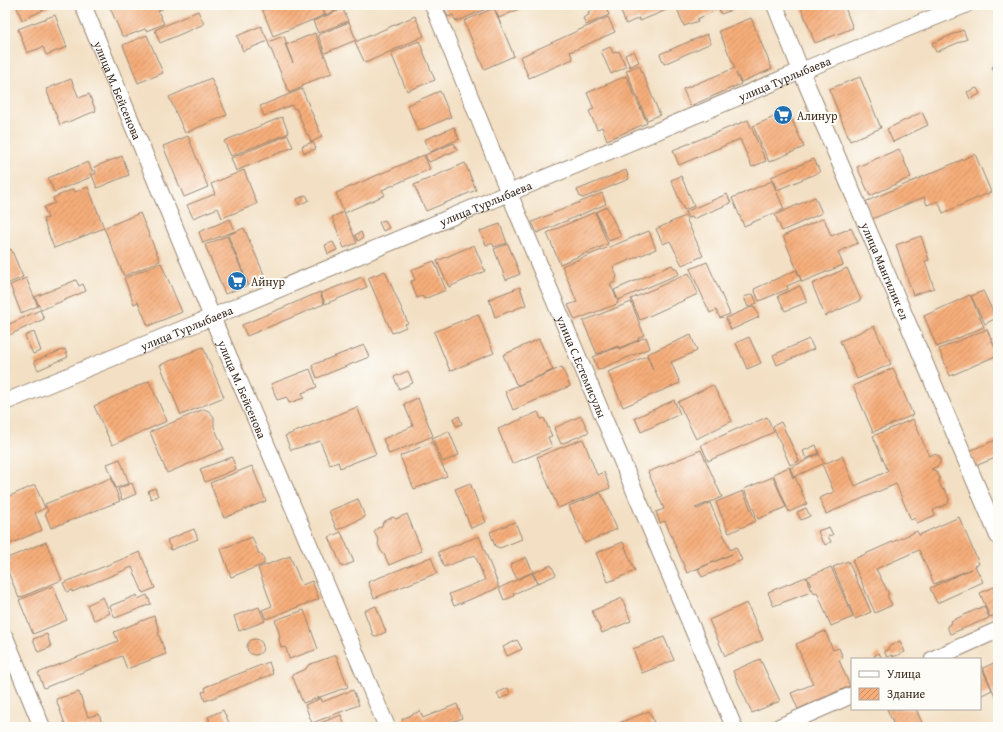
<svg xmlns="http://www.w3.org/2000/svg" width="1003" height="732" font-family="'Gentium Book Plus',serif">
<defs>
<pattern id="building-hatch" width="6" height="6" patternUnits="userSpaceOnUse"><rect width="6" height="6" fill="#f6ad7a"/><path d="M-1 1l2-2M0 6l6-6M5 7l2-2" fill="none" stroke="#c88d63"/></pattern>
</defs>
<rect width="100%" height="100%" fill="#fdfcf7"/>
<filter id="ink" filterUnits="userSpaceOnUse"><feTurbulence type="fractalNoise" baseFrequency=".025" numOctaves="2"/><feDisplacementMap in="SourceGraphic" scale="8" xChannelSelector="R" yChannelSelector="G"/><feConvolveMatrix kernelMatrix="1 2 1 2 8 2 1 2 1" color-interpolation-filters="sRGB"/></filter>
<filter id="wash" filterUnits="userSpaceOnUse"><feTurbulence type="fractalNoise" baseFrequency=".012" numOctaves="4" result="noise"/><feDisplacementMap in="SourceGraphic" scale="16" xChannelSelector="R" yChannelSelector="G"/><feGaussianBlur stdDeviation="0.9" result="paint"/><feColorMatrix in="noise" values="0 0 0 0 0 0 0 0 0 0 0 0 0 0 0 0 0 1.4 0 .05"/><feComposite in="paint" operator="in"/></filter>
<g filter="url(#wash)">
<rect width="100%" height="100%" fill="#f3e0c4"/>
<g id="blocks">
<!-- building -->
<path fill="url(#building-hatch)" d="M16,5H49L50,7L22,20Z
M109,5H162L164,8L158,11L164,24L146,31L145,29L127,36H122Z
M265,5H321L325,15L273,36L261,6Z
M327,5H333L335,11L325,15L322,7Z
M443,5H495L458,21L455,20L453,15L448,17Z
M500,5H528L499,18L494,8Z
M588,5H605L609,15L586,25L583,18L589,15L588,12L591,11Z
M629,5H730L732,10L721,14L719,9L697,19L698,21L684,26L676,6L640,21L639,18L626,24L620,9Z
M800,5H844L853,28L815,43Z
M494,8L514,56L484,69L464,21Z
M343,9L348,21L318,33L313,21Z
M198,11L204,24L160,43L155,30Z
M55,15L67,47L46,55L43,47L27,53L18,29Z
M415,16L424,36L365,63L355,42Z
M608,17L615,32L570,52L573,59L529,78L520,57Z
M751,18L772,69L741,82L736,73L741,84L690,106L683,89L735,68L719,31Z
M349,22L356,40L325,53L318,35Z
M261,26L268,41L243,51L237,36Z
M963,30L967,39L936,52L932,43Z
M315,33L332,73L302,85L303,87L289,93L268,42L284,36L287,44H285L293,63L286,45Z
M707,34L711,43L664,64L660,54Z
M147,35L163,73L138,83L123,45Z
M419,41L435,80L407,91L391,53Z
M610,47L613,53L619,51L626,67L611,74L601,51Z
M634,51L639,62L630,67L625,55Z
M998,64V81L992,67Z
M639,65L660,115L647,120L626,71Z
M626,76L647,123L607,140L602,127L597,129L589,111L594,109L587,93Z
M860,77L881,128L850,141L829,89Z
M211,78L227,115L185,133L169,97Z
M71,79L79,98L89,94L96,111L60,125L46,89Z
M977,88L980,94L970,99L967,92Z
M302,89L322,137L311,142L308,134L307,135L296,108L294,109L292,105L264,116L260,106Z
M440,91L451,117L418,131L407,105Z
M788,111L804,147L769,162L753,126Z
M922,112L928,125L893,142L887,129Z
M282,117L289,133L231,156L224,141Z
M748,120L766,161L752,167L740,139L679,165L673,150Z
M454,127L459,139L430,152L424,140Z
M288,135L293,147L236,171L231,158Z
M188,136L208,187L184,197L163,146Z
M313,142L316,149L304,153L302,146Z
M454,143L457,150L429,162L425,155Z
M899,149L911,177L870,196L857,167Z
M975,154L991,192L943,213L938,201L927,205L924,197L872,219L865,202Z
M424,155L430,169L382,190L385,195L344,213L336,193Z
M122,156L129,175L97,188L92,175L96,173L94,167Z
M814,159L820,172L777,190L771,177Z
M88,162L93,172L90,174L91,177L54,192L48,178Z
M465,163L476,190L426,211L414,185Z
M244,170L257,204L222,218L218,208L193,218L187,205L215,194L211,184Z
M626,170L629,179L583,198L580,197L577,190Z
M681,176L694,206L684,210L671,180Z
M772,181L784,209L744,226L732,198Z
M88,187L104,228L54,248L43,219L48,218L44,207L55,203L53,198L73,189L75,192Z
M602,193L606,204L537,233L532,222Z
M727,194L731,203L693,219L692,217L688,218L685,212Z
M306,195L309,200L299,205L297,199Z
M815,197L822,213L782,231L775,215Z
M607,207L621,236L609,241L596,212Z
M344,212L357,243L344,248L332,217Z
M595,212L608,244L560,264L547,233Z
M140,213L160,261L124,276L104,228Z
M685,216L703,256L682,265L670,241L663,244L656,229Z
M824,218L831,236L851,228L858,243L838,252L843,265L802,282L783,236Z
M230,219L235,231L203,243L199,232Z
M385,220L389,228L383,231L379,222Z
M500,224L507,243L494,247L493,244H491L486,245L480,231Z
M244,228L266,279L249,286L228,235Z
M649,231L656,249L613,267L617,276L615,282L610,284L618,301L617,304L575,320L568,305L577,302L562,266Z
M361,232L363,238L358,241L355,235Z
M227,236L248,285L225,294L205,245Z
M921,236L929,260L925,261L934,288L913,295L896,245Z
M333,242L337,250L328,254L325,245Z
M508,244L520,274L506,280L494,249Z
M474,245L485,271L449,287L437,261Z
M11,249L23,277L5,285V251Z
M434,261L446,290L424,299L422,296L417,298L411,281L415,280L411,270Z
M707,262L730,314L720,318L716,310L710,313L690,269Z
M161,263L182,312L148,326L138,302L134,304L124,278Z
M672,265L674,268H676L679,274L618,300L614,290Z
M847,268L861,300L825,316L812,284Z
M796,270L801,280L787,286L788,289L759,301L754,289Z
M385,271L408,323L405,324L406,327L392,333L368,278Z
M689,273L698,294L640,320L631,299Z
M362,277L367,287L325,304L321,293Z
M26,278L38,306L21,313L10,285Z
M76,280L79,286L83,284L86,291L41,310L35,297Z
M800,286L807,302L785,311L778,296Z
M520,287L526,305L495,317L489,299Z
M983,291L996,318L985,324L971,296Z
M320,292L324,304L247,336L242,325Z
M753,294L757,303L748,307L744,297Z
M970,295L984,327L937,347L924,316Z
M631,302L644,335L638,338L639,340L619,348L618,346L597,354L583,321Z
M754,306L759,317L731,330L726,318Z
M40,310L44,319L5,337V326Z
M478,314L494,353L450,371L434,332Z
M874,326L891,364L857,379L840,341Z
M987,329L998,355L950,376L939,349Z
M34,332L41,351L33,354L25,336Z
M691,335L697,351L671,362L680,383L623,407L608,372L647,356L653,370L647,354Z
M646,337L650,348L598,370L593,357L618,347L619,349Z
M749,337L761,363L747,369L736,343Z
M539,339L553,370L519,385L516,384L503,355Z
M809,339L814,349L777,365L773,355Z
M364,345L369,357L317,378L312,365Z
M203,347L224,397L181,415L160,365Z
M65,349L68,357L38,370L34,361Z
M562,367L570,386L513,410L505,391Z
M893,368L913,415L873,432L853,386Z
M310,369L317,387L302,393L304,398L289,403L287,397L277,400L271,384Z
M408,371L413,383L399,389L394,377Z
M149,381L167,421L112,445L94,406Z
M713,385L732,421L696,439L678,402Z
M418,398L433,436L389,454L383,439L413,426L404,404Z
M674,400L680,414L641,432L635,418Z
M357,407L376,454L340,468L338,462L330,465L320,441L291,450L285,436Z
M204,409L210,412L214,417V427L224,449L167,473L150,432Z
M538,412L541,419L544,418L552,436L548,437L552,447L512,464L498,429Z
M459,416L462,424L456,426L453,419Z
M581,416L589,432L561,444L554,428Z
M767,417L774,432L708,461L701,445L748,424L749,425Z
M913,419L929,456L934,454L939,456L940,459V463L938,466L931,469L936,471L940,479L939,482L942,489L945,490L949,499L948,504L933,510L935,515L917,523L915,518L911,520L896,484L826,514L819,498L834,492L822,464L794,477L790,468L819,454L824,464L842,456L855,486L888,471L873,436Z
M781,422L799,461L790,465L773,426Z
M449,431L459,455L443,462L432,438Z
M583,439L597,475L604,472L610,488L558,508L537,457Z
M998,439V457L975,466L969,451Z
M432,442L447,476L414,489L400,456Z
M816,445L819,453L806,459L803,451Z
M701,450L722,497L695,508L697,509L710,503L730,550L736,547L742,560L702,577L698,569L732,554L687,573L665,521L660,523L656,512L664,509L648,472Z
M232,457L236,469L205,482L200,469Z
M120,459L129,483L116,488L107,464Z
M252,466L266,501L224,518L210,483Z
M789,467L793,478L795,477L807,504L789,512L773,474Z
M773,477L786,507L758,519L744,489Z
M111,478L120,501L51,528L45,513L48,511L45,504Z
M132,483L136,494L122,500L118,489Z
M470,483L486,522L471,528L455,489Z
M35,485L45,508L35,513L42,530L5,546V498Z
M155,488L158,496L151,499L148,491Z
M743,491L756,521L729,533L716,502Z
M601,493L617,529L585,543L569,506Z
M358,499L365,517L337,530L329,511Z
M806,508L810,516L801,520L797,512Z
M407,514L422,551L389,565L384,554L381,551L378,544L379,541L374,532L376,529L382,526L383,522L393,517L396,519Z
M959,517L979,564L975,566L983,582L937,603L930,588L971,569L934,584L919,550L876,569L889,594L887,595L892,605L875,613L852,560L917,531L919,535Z
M515,522L522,539L500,548L495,546L490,532Z
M829,527L833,535L828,536L831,542L825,545L823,541L822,542L818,531Z
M194,529L198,539L171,550L167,540Z
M341,532L354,562L342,567L329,537Z
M479,536L498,584V588L454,606L449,594L485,580L475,555L444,567L438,552Z
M252,537L259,554H261L264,559V564L231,577L221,549Z
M46,542L62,580L19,598L5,565V559Z
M623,542L635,571L608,582L596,553Z
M140,552L155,588L143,593L132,567L72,592V590L67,592L63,583Z
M290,556L302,585L312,581L319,599L266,619L262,610L272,606L258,568Z
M431,557L437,573L374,598L368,582Z
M526,557L533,572L517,579L510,565Z
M848,561L871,612L855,619L833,567Z
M551,565L556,575L538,583L533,573Z
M831,567L853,617L831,626L817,592L814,593L807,577Z
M532,573L537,584L513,594L514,596L504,600L499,588Z
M806,577L811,592L773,606L768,592Z
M53,586L67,620L33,634L19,600Z
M994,587L998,596V614L990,617L980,593Z
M137,595L138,599L147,595L151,604L115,618L110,606Z
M103,597L110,613L94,620L87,605Z
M622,598L631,621L602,633L592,611Z
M747,603L763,640L725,656L709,620Z
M376,606L386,632L374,637L364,611Z
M984,606L989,618L950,634L947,626L952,623L951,621Z
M259,607L265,621L239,631L234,616Z
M304,610L318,649L289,659L286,648L281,647L279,639L280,636L275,620Z
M154,616L160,632L158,633L166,654L127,669L122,656L44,688L38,673L118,641L114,632Z
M825,631L833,650L839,648L843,658L839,660L850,686L798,709L791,693L813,684L796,644Z
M47,634L51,647L38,652L33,639Z
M664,637L674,660L642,673L633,649Z
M247 647a8 8 0 1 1 16 0a8 8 0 1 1-16 0Z
M517,640L522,649L507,656L503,647Z
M900,641L905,652L893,657L892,655L887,657L884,651L889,649L888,647Z
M879,653L882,659H875L874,656Z
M336,655L348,687L303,703L292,675L306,669L308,665Z
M760,659L780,701L752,713L733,671Z
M998,661V703L983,668Z
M269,662L273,674L205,701L202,692L206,691L205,687Z
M980,664L992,690L980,696Z
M508,688L510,694L500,699L497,693Z
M353,690L359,705L312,723L305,705L321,698L322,702Z
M79,692L88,717L99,714L103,727H66L56,699Z
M457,704L462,718L440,727H405L402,719L420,711L423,718Z
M887,709H916L924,727H895Z
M223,710L231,727H212L208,717Z
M649,711L654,722L650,723L651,727H609Z
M341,715L345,727H310Z
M10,723L12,727H5V725Z"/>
</g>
</g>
<g filter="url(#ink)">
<use href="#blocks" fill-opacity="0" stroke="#978571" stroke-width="1"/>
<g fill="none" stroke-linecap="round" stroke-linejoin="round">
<defs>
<g id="minor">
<path id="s1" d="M83,5L212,317L387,727"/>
<path id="s2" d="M433,5L509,193L734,727"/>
<path id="s3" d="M775,5L801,71L998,536"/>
<path id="s4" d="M5,402L212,317L801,71L965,5"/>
<path d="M5,637L42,727"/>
<path d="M933,659L998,630"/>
<path d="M779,727L852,695"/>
</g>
</defs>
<!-- minor casing -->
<use href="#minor" stroke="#978571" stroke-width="18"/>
<!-- minor -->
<use href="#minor" stroke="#fff" stroke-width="16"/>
</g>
</g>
<!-- icons -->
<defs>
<symbol id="supermarket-disc" viewBox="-11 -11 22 22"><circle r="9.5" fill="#1f6fb2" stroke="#fdfcf7"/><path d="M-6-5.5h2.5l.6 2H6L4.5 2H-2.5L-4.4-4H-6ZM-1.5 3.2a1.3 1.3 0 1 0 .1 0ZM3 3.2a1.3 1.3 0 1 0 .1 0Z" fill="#fff"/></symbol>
</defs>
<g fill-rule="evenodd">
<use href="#supermarket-disc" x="772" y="104" width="22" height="22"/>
<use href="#supermarket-disc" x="226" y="270" width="22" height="22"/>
</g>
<g text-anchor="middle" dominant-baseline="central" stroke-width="4" stroke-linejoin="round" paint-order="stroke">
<!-- street labels -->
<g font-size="12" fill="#3b2a1e" stroke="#fdfcf7">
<text stroke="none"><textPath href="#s4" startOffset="844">улица Турлыбаева</textPath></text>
<text stroke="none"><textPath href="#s1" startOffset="92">улица М. Бейсенова</textPath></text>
<text stroke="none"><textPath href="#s4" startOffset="520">улица Турлыбаева</textPath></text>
<text stroke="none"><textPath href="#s3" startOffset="288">улица Мангилик ел</textPath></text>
<text stroke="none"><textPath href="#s4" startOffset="196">улица Турлыбаева</textPath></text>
<text stroke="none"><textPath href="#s2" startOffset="391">улица С.Естемисулы</textPath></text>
<text stroke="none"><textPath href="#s1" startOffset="416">улица М. Бейсенова</textPath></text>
</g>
<!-- poi labels -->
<g font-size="12" fill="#3b2a1e" stroke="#fdfcf7" text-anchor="start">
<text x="797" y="115">Алинур</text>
<text x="251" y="281">Айнур</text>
</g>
</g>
<!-- margin -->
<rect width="1003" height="732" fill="none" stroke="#fdfcf7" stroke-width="20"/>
<!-- legend -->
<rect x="851" y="658" width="130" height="52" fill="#fdfcf7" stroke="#afa8a0"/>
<rect x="859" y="671" width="20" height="6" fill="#ffffff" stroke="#afa8a0"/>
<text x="887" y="678" font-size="12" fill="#3b2a1e">Улица</text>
<rect x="859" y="688" width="20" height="12" fill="url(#building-hatch)" stroke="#afa8a0"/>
<text x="887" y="698" font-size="12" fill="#3b2a1e">Здание</text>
</svg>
